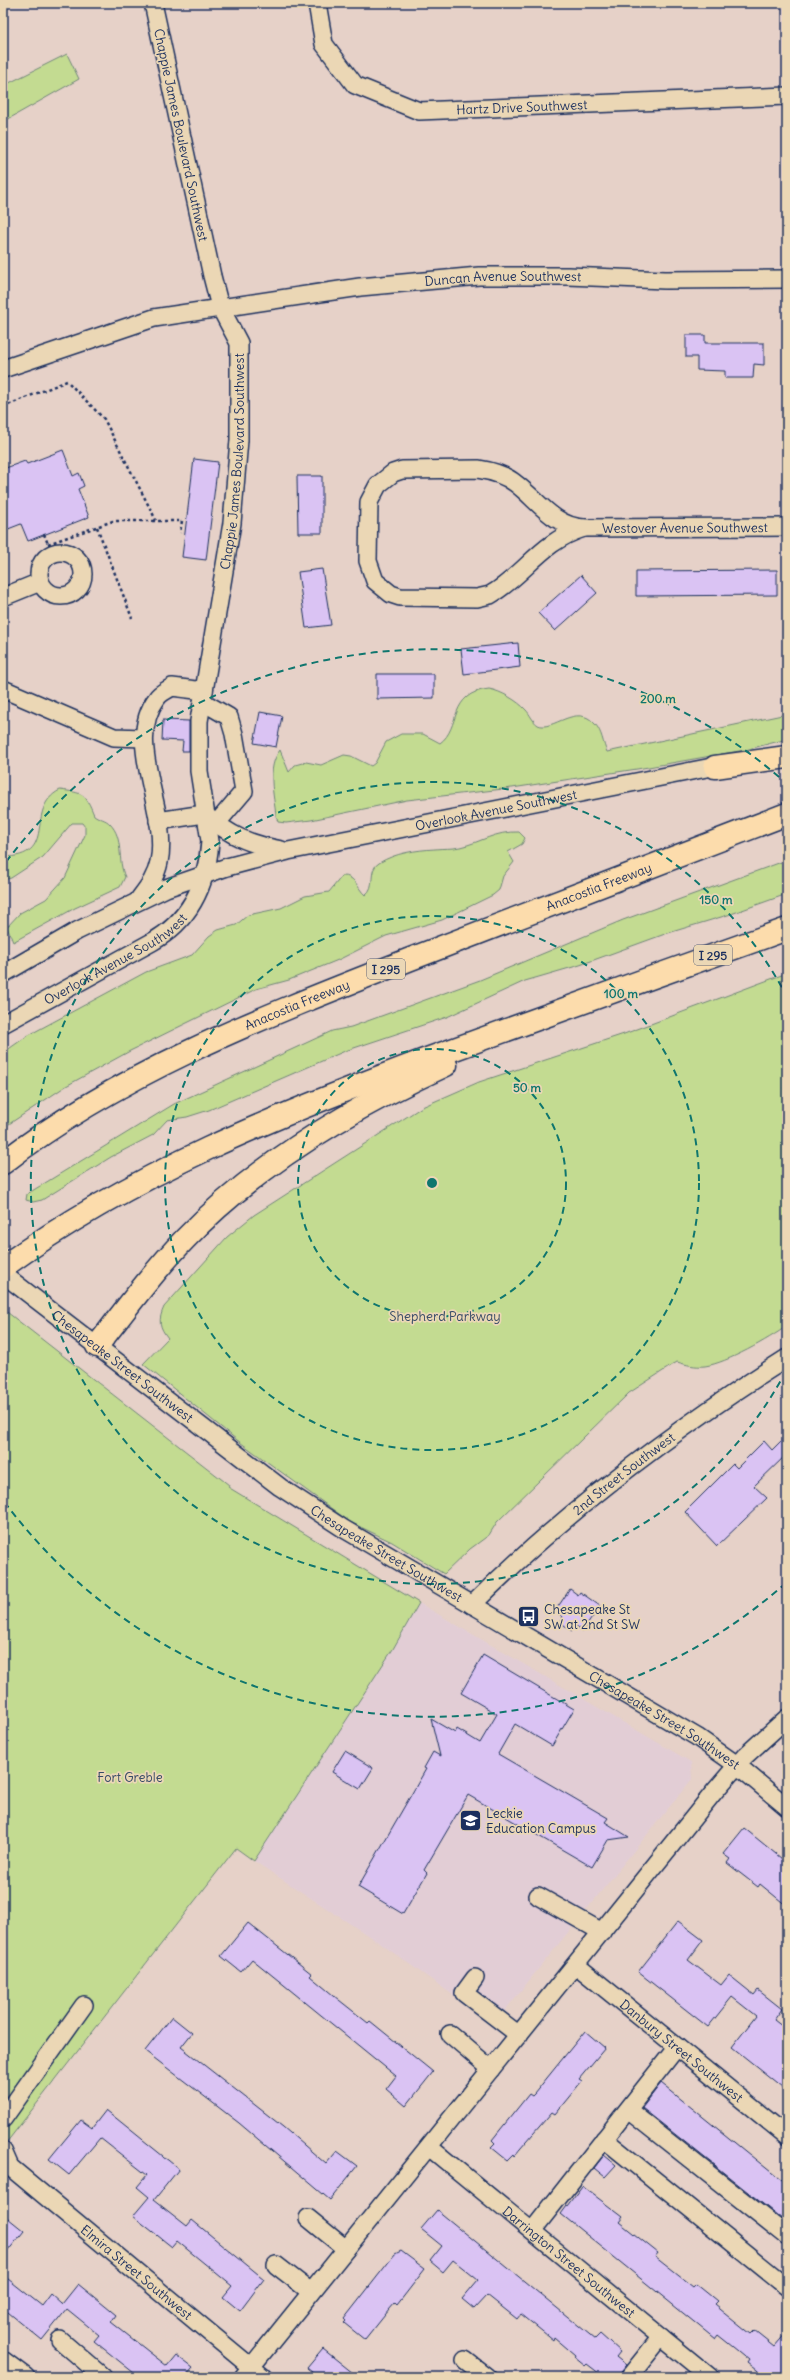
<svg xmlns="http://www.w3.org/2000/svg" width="790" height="2380" font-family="Delius,sans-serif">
<rect width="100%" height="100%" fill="#e6d1c8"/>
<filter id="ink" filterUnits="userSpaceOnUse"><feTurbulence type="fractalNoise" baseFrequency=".025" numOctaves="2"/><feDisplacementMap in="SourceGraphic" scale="8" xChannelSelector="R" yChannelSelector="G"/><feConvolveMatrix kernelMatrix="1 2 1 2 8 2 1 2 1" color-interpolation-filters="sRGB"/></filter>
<g filter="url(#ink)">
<!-- built -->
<path fill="#e2cdd5" d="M419,1603L691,1762L692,1779L494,2024L381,1944L254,1861L393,1649Z"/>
<!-- green -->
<path fill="#c3db91" stroke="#6f8578" d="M67,54L79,79L3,122V86Z
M489,689C501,691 518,701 526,710C530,714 533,722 538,725C552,732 577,702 595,724C602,731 603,744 607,752L787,714V739L745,750L637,769L512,788L407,800L311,820L286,823L278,822L276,816C274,795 266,768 280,750L289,772L295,765L306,762L321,765L344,755L351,756L371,766L375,763L386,742L401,734H423L440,743C461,728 448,693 489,689Z
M60,790C84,793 85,793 94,815C99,819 106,819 110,824C124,838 117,860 125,877L120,887L75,908L13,942L7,927L20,913L46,899L65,878L85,835V827L82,823H72L43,857L11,878L3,880V857C60,857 23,809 60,790Z
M519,832L525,838L522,844L508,852L514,862L503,876L499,890L493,895L442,920L386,936L338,960L289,980L256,989L130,1051L66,1086L3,1128V1053L27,1036L146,972L192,955L209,936L218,930L236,925L248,915L281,908L305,896L329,892L342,876C355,875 357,888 365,895C377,887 367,870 379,863C395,853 416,850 435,849C443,848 452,849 460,847C482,842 495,831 519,832Z
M787,860V894L731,914L665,934L580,965L525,981L447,1017L345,1051L209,1110L187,1117L167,1120L153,1135L111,1157L42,1200L33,1202L26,1200L27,1194L174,1104L332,1031L351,1027L480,980L623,920Z
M787,973V1326C769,1339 727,1363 705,1366C695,1367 687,1365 677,1362L629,1393L497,1522L489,1535L470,1549L444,1574L392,1542L350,1522L237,1440L143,1364L168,1338C159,1327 158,1320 164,1307L227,1237L254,1215L422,1107L479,1082L624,1034Z
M3,1309L229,1485L228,1487L419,1603L393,1649L254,1861L236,1848L3,2147Z"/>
<!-- building -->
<path fill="#dac3f3" stroke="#1b2f5e" d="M686,335H705V343H764V365L754,364L753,378H725V371L697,370V357H686Z
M63,450L73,476L79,473L84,486L78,489L89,517L28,541L21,524L3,531V469L25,461L27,464Z
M194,459L218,462L206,560L182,557Z
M297,476H322V533H298Z
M322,569L331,625L306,628L298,572Z
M777,570V595L636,596V571Z
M581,575L597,593L555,631L538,613Z
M518,643L520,667L464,674L461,649Z
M377,674H434V698L377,699Z
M260,712L282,716L276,747L254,743Z
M163,720L189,721V751H182L183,741L162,740Z
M787,1435V1454L754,1486L767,1498L717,1546L685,1512L733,1464L737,1468L764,1441L772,1450Z
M570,1589L578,1595L580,1592L600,1606L583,1631L576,1626L572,1631L560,1622L563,1617L555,1611Z
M483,1655L574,1709L552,1746L515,1724L498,1754L608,1818L605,1822L629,1837L608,1840L592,1867L468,1795L424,1870L427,1873L403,1914L358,1887L426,1769L424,1768L433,1752L440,1756L431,1719L455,1733L457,1729L480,1743L497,1714L461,1693Z
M345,1751L373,1768L360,1789L332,1772Z
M744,1828L787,1863V1906L760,1884L758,1887L727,1863L730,1859L723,1854Z
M678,1921L703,1940L688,1960L721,1985L729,1975L754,1995L758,1990L782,2009L774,2020L787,2030V2091L732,2047L756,2016L732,1997L708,2027L638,1972Z
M248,1923L312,1974L310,1976L339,2000L368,2023L370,2021L433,2072L406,2106L386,2089L396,2076L252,1959L241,1972L221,1956Z
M172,2017L192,2033L181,2047L283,2127L326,2164L337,2151L357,2166L330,2200L239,2123L145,2051Z
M585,2031L605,2048L579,2079L582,2081L555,2114L552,2112L514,2156L513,2154L507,2160L491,2147L495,2143L492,2140L529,2094L532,2096L534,2094Z
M661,2083L787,2185V2223L642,2108Z
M106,2110L179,2169L154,2200L187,2226L192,2220L264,2279L240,2311L223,2297L232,2286L177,2241L172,2247L133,2216L149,2197L137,2187L147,2175L100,2138L69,2175L49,2159L81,2120L92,2128Z
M604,2155L616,2165L605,2177L594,2168Z
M582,2186L623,2217L619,2222L658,2253L655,2257L693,2287L696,2284L717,2301L714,2304L751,2334L754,2331L774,2347L787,2332V2377H765L747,2363L749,2360L738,2351L718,2335L715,2339L561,2214Z
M437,2210L595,2339L600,2334L620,2352L616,2357L626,2365L616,2377H604L587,2364L585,2366L574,2357L575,2355L554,2337L553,2340L521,2314L517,2319L487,2295L474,2309L462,2299L478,2280L453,2260L443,2272L430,2261L442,2246L421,2229Z
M3,2214L24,2231L3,2257Z
M401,2251L425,2269L397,2305L395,2303L389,2310L365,2340L344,2323L346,2321L344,2319L395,2254Z
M3,2275L42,2306L51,2294L62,2304L78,2284L116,2315L111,2322L167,2366L176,2355L193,2368L185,2377H139L94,2341L99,2335L67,2309L42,2340L3,2308Z
M323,2349L358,2377H318L307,2368Z"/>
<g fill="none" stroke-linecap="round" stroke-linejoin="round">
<defs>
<g id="minor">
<path id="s1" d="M317,3L324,44L355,85L419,111L787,96"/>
<path id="s2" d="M3,369L154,318L360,287L479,276H568L665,280L787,279"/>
<path d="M478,469C491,471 504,474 515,483C537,499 554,527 584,528C541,541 525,575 490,595L477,598L400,597L391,594L375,581L368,561L369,502L378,485L393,473L402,470Z"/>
<path id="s3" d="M584,528L787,527"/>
<circle cx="61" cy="574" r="22"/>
<path d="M3,597L40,582"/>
<path d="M3,689L114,737L143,738"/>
<path d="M203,702L229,717L234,734L244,791L216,824"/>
<path d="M158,821L204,814C231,836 248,844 282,850"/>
<path d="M139,899C148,887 156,877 159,862C170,811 123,743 157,698C160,693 167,690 172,687L204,691"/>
<path id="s4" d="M3,974L77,931L166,888L227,867L288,851L727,764"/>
<path id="s5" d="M3,1024L152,942C191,920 207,884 210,841L199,771V721L232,523L239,440V343L220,307L212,276L153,3"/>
<path id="s6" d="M3,1274L280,1487L344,1529L697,1737L737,1765L787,1807"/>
<path id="s7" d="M472,1605C565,1512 677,1428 787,1358"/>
<path d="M538,1896L602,1932"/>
<path id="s8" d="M576,1965L787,2136"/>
<path d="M475,1978L464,1993L519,2035"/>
<path d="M450,2034L491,2069"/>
<path d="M628,2110L787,2236"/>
<path d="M3,2119L84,2005"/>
<path d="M604,2139L787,2287"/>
<path id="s9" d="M429,2147L710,2377"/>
<path id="s10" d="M3,2151L10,2167L263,2377"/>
<path d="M308,2218L346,2249"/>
<path d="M532,2231L677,2047"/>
<path d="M276,2265L311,2292"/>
<path d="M60,2340L103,2377"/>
<path d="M3,2360L26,2377"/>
<path d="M465,2360L487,2377"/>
<path d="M243,2377L714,1792L745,1756L787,1718"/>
<path d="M629,2377L661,2337"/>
</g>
<g id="highway">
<path d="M715,767L787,757"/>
<path id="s11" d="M3,1163C123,1070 268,1015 408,960C534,911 661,863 787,814"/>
<path d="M3,1267C135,1172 275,1116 427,1059C546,1015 667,972 787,929"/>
<path d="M97,1346C125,1310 153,1272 185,1239C258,1163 352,1108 446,1065"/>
</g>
</defs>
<!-- minor casing -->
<use href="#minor" stroke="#1b2f5e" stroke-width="20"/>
<!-- highway casing -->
<use href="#highway" stroke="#1b2f5e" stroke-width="25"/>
<!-- path -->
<path stroke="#1b2f5e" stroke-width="2.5" stroke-dasharray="3 3" stroke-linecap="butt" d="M3,407L67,381L104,419L156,520
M97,527L132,618
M44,534L48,544L55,553
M48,544L113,521H182L180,533"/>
<!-- minor -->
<use href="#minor" stroke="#ebd7b5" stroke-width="17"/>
<!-- highway -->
<use href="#highway" stroke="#fcdcac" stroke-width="22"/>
</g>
</g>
<!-- distance rings -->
<g fill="none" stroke="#0f766e" stroke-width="2" stroke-dasharray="7 5">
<circle cx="432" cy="1183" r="134"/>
<circle cx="432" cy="1183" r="267"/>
<path d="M786 1371A401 401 0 1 1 786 995"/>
<path d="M786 1583A534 534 0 0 1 6 1504M6 862A534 534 0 0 1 786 783"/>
</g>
<!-- icons -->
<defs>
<symbol id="bus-square" viewBox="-11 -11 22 22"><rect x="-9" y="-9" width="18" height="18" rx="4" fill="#1b2f5e" stroke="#ebd7b5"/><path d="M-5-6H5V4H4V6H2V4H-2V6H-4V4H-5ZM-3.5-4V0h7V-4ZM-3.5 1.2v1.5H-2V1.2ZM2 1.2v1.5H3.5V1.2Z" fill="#fff"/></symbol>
<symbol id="school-square" viewBox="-11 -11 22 22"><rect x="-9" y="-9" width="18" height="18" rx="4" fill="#1b2f5e" stroke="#ebd7b5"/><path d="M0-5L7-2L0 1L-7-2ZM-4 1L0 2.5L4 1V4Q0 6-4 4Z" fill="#fff"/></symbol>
</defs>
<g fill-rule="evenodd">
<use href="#bus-square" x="516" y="1604" width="25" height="25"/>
<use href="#school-square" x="458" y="1808" width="25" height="25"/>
</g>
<g text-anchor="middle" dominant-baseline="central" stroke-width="3.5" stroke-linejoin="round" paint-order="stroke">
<!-- shield labels -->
<g fill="#ebd7b5" stroke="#596178" stroke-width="1">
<rect x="694" y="945" width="38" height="20" rx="3"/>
<rect x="367" y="959" width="38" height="20" rx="3"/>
</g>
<g font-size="12" font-weight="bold" fill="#1b2f5e">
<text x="713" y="955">I 295</text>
<text x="386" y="969">I 295</text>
</g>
<!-- street labels -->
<g font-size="13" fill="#1b2f5e" stroke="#ebd7b5">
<text stroke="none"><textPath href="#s1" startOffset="265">Hartz Drive Southwest</textPath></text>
<text transform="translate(181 135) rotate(78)">Chappie James Boulevard Southwest</text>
<text stroke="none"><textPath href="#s2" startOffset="511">Duncan Avenue Southwest</textPath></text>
<text stroke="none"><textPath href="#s5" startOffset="675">Chappie James Boulevard Southwest</textPath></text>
<text stroke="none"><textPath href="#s3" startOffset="101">Westover Avenue Southwest</textPath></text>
<text stroke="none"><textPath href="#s4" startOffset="524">Overlook Avenue Southwest</textPath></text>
<text stroke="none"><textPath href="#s11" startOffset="659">Anacostia Freeway</textPath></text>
<text stroke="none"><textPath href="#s5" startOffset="130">Overlook Avenue Southwest</textPath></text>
<text stroke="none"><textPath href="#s11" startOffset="335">Anacostia Freeway</textPath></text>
<text stroke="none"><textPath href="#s6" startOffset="151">Chesapeake Street Southwest</textPath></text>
<text stroke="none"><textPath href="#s7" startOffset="201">2nd Street Southwest</textPath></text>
<text stroke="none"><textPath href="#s6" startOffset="475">Chesapeake Street Southwest</textPath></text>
<text stroke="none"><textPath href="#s6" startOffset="799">Chesapeake Street Southwest</textPath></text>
<text stroke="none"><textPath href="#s8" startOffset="136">Danbury Street Southwest</textPath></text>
<text stroke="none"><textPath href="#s9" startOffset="181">Darrington Street Southwest</textPath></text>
<text stroke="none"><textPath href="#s10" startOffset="182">Elmira Street Southwest</textPath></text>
</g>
<!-- park labels -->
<g font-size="13" fill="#344966" stroke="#ebd7b5">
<text x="445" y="1316">Shepherd Parkway</text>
<text x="130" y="1777">Fort Greble</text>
</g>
<!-- poi labels -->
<g font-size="13" fill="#1b2f5e" stroke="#ebd7b5" text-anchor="start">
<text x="544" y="1609">Chesapeake St<tspan x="544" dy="15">SW at 2nd St SW</tspan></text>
<text x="486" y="1813">Leckie<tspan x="486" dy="15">Education Campus</tspan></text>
</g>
</g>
<circle cx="432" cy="1183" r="6" fill="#0f766e" stroke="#ebd7b5" stroke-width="2"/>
<g font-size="12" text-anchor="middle" font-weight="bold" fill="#0f766e" stroke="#ebd7b5" stroke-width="3.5" stroke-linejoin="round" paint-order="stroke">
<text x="658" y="703">200 m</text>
<text x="716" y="904">150 m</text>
<text x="621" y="998">100 m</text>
<text x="527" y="1092">50 m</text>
</g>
<!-- margin -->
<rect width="790" height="2380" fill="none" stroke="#ebd7b5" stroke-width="16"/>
<rect x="8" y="8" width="774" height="2364" fill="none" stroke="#1b2f5e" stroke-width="1.5" filter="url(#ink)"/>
</svg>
